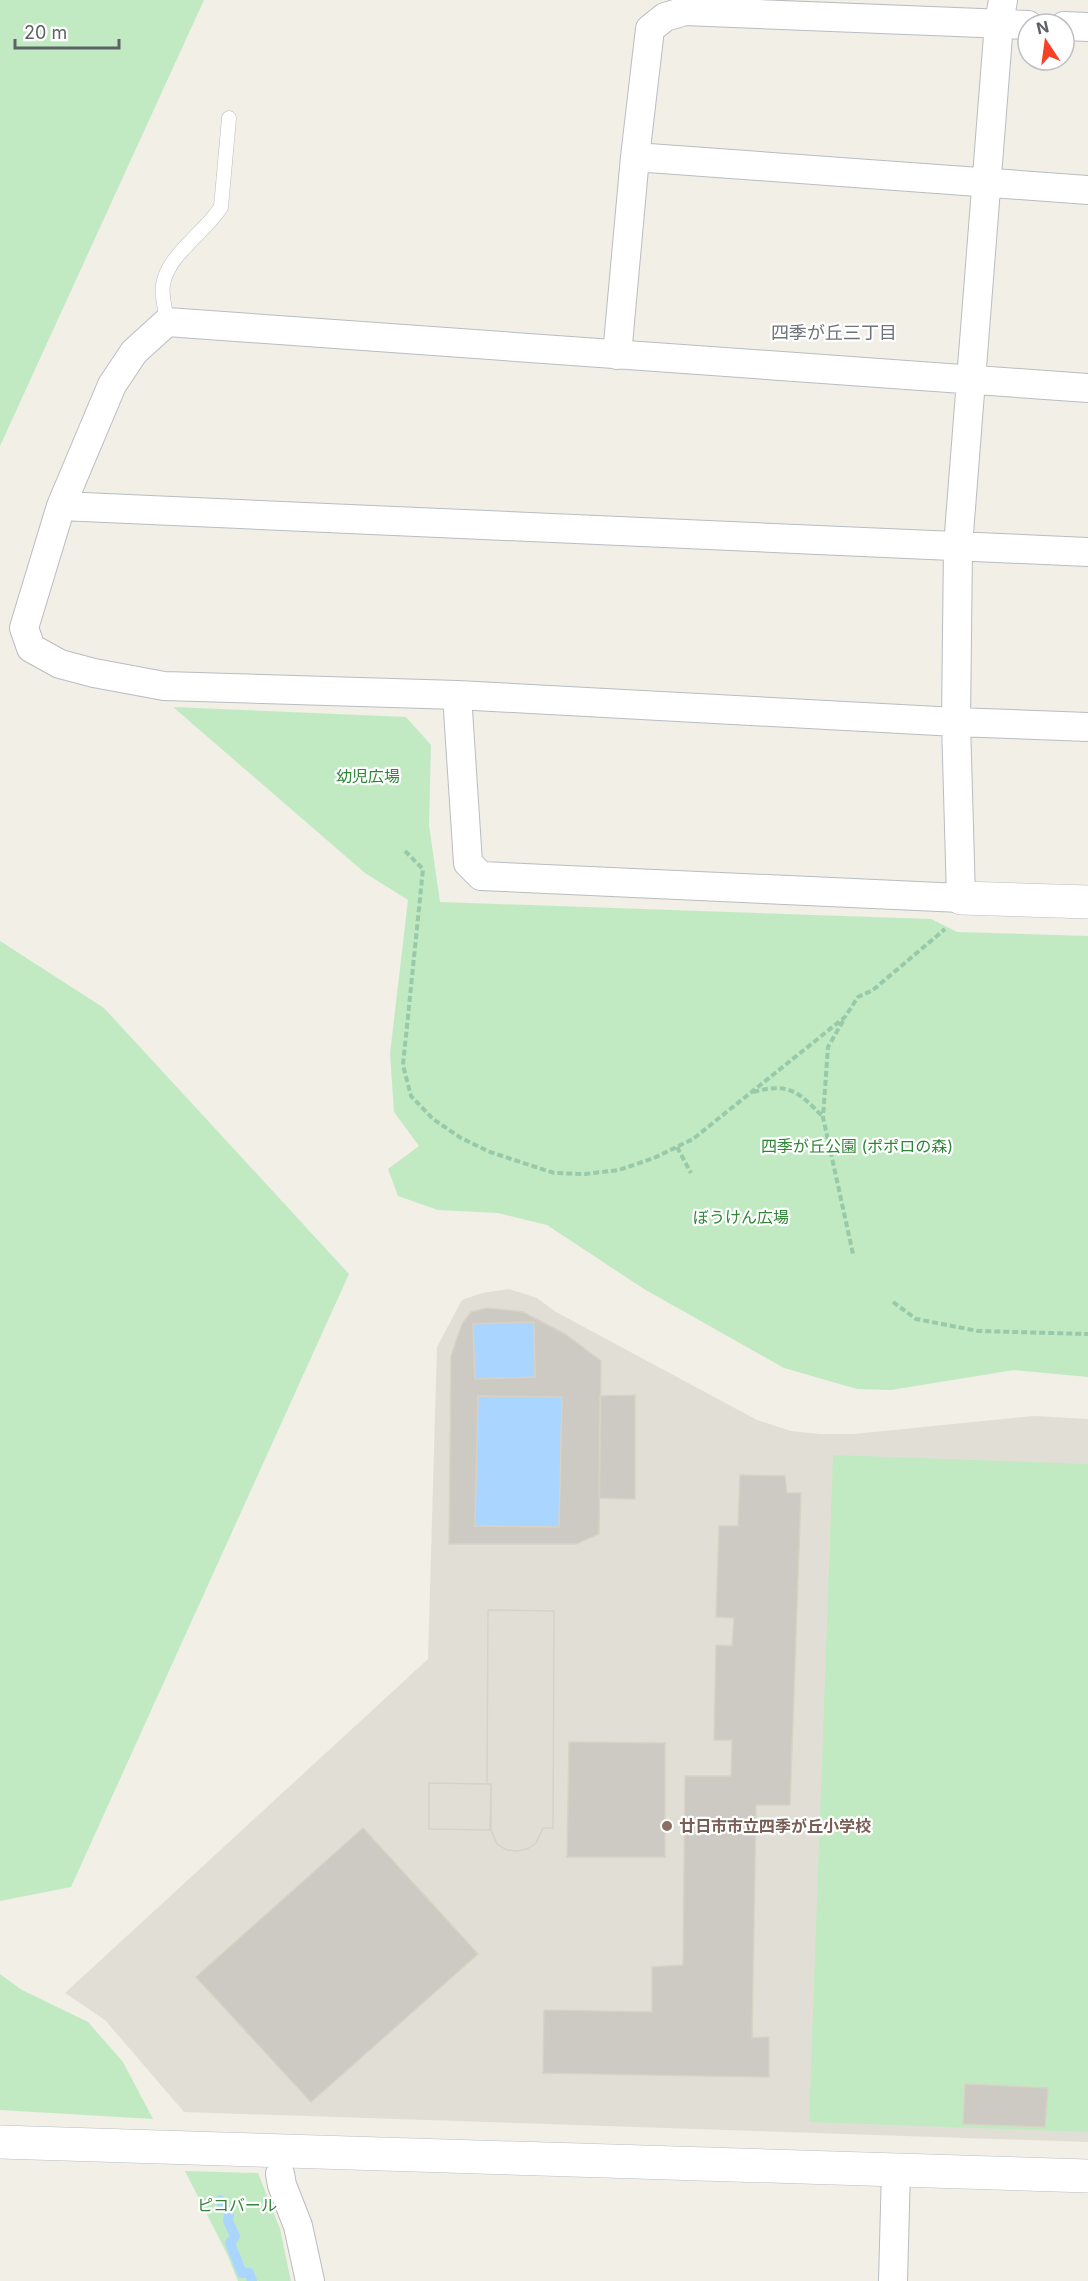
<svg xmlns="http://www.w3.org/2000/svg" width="1088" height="2281" font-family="Inter,'Noto Sans JP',sans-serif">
<rect width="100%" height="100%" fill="#f1efe6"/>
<!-- education -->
<path fill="#e1dfd5" d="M509,1289L537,1298L556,1312L757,1420L791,1431L820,1434H854L1034,1416L1088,1419V2142L184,2112L105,2020L65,1993L428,1659L437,1347L462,1300L482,1293Z"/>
<!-- green -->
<path fill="#c1eac3" d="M0,0H204L0,446Z
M173,707L406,717L431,745L429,825L440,902L931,919L957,932L1088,936V1377L1014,1370L891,1390L857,1389L784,1368L644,1289L547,1225L498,1213L438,1210L398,1196L388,1169L419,1146L394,1112L390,1054L408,900L365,873Z
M0,941L104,1008L349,1274L71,1887L0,1901Z
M833,1455L1088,1464V2132L809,2122Z
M0,1974L22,1990L88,2022L123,2062L153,2119L0,2110Z
M185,2171L258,2173L280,2229L291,2281H238L227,2254Z"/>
<!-- water -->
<path fill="#a9d5ff" d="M534,1322L535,1377L475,1379L473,1324Z
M478,1396L562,1397L559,1527L475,1526Z"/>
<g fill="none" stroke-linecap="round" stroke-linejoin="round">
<!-- stream -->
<path stroke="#a9d5ff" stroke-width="10" d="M220,2200L229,2213L228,2221L235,2236L230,2243L242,2273H249L252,2281"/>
</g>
<!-- building -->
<path fill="#cccac3" stroke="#d7d2c4" stroke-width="1.5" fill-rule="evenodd" d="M487,1308L523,1312L565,1334L601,1361L599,1534L576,1544H449L451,1356L462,1324L471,1312ZM534,1322L535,1377L475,1379L473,1324ZM478,1396L562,1397L559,1527L475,1526Z
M635,1395V1499L599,1498L600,1396Z
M740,1475L785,1476L787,1493H801L790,1805H756L752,2038L769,2037V2077L543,2073L544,2010L652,2012V1967L683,1965L685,1776H731L732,1740H714L716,1645L732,1646L734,1618L716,1617L719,1526H738Z
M488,1610L554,1611L553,1828H543L536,1843L527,1849L517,1851L507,1850L497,1844L491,1830L429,1829V1783L487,1784Z
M488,1610L554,1611L553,1828H543L536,1843L527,1849L517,1851L507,1850L497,1844L490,1828L491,1784H487Z
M569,1742L665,1743V1857H567Z
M429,1783L491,1784V1830L429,1829Z
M363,1828L478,1954L311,2102L196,1977Z
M965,2084L1048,2088L1045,2127L963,2124Z"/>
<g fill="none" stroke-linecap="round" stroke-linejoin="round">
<defs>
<path id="lane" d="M167,322C166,311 161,296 163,285C167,255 205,233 221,207L229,118"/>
<path id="street" d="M1028,25L685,11L665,17L650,29L635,157L1088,190
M1064,26L1088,27
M617,355L635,157
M1088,388L167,322L134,352L112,385L61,506L24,628L31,648L60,664L94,673L164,686L457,695L956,722L1088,727
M61,506L1088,552
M457,695L468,863L481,876L961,898L956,722L958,546L999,23L1003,0
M280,2174L282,2185L298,2226L310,2281
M893,2281L896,2170"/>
<path id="secondary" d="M961,898L1088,902
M0,2142L1088,2176"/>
</defs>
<!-- lane casing -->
<use href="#lane" stroke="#b9bcc1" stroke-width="15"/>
<!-- street casing -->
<use href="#street" stroke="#b9bcc1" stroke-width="30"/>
<!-- secondary casing -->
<use href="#secondary" stroke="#babdc3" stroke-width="34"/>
<!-- path -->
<path stroke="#98c9a9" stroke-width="4" stroke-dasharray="6 3" stroke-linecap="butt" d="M405,851L423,869L403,1065L411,1096L433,1119L461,1138L490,1152L554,1173L585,1174L619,1170L654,1158L693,1139L845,1017L858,997L873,990L945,929
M843,1021L828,1047L823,1117L853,1254
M753,1092C789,1082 799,1092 823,1117
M677,1147L691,1173
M893,1302L916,1319L978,1331L1088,1334"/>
<!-- lane -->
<use href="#lane" stroke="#fff" stroke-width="14"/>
<!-- street -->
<use href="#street" stroke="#fff" stroke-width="28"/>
<!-- secondary -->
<use href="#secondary" stroke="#fff" stroke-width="33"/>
</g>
<!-- markers -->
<circle fill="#8d6e63" stroke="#fff" stroke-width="2" cx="667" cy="1826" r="6"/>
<g text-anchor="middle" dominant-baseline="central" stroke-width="4.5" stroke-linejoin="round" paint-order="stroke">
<!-- park labels -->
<g font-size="16" fill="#2e8636" stroke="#fff">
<text x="368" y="776">幼児広場</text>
<text x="857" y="1146">四季が丘公園 (ポポロの森)</text>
<text x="741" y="1217">ぼうけん広場</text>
<text x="237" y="2205">ピコバール</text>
</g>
<!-- education labels -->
<g font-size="16" font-weight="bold" fill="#785e54" stroke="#fff" text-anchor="start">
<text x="679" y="1826">廿日市市立四季が丘小学校</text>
</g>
<!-- neighbourhood labels -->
<g font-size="18" fill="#6f747a" stroke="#fff">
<text x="834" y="332">四季が丘三丁目</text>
</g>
</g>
<!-- north arrow -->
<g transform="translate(1046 42) rotate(347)"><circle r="28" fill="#ffffff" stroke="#bfc0c3" stroke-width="1.5"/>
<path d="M0-4.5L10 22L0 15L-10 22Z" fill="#f84026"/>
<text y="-9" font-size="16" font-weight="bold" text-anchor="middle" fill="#5e6268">N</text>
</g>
<!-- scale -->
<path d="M15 39v9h104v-9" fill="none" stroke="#5e6268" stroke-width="3"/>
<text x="24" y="39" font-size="18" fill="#5e6268" stroke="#ffffff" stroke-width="4.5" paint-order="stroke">20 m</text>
</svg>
